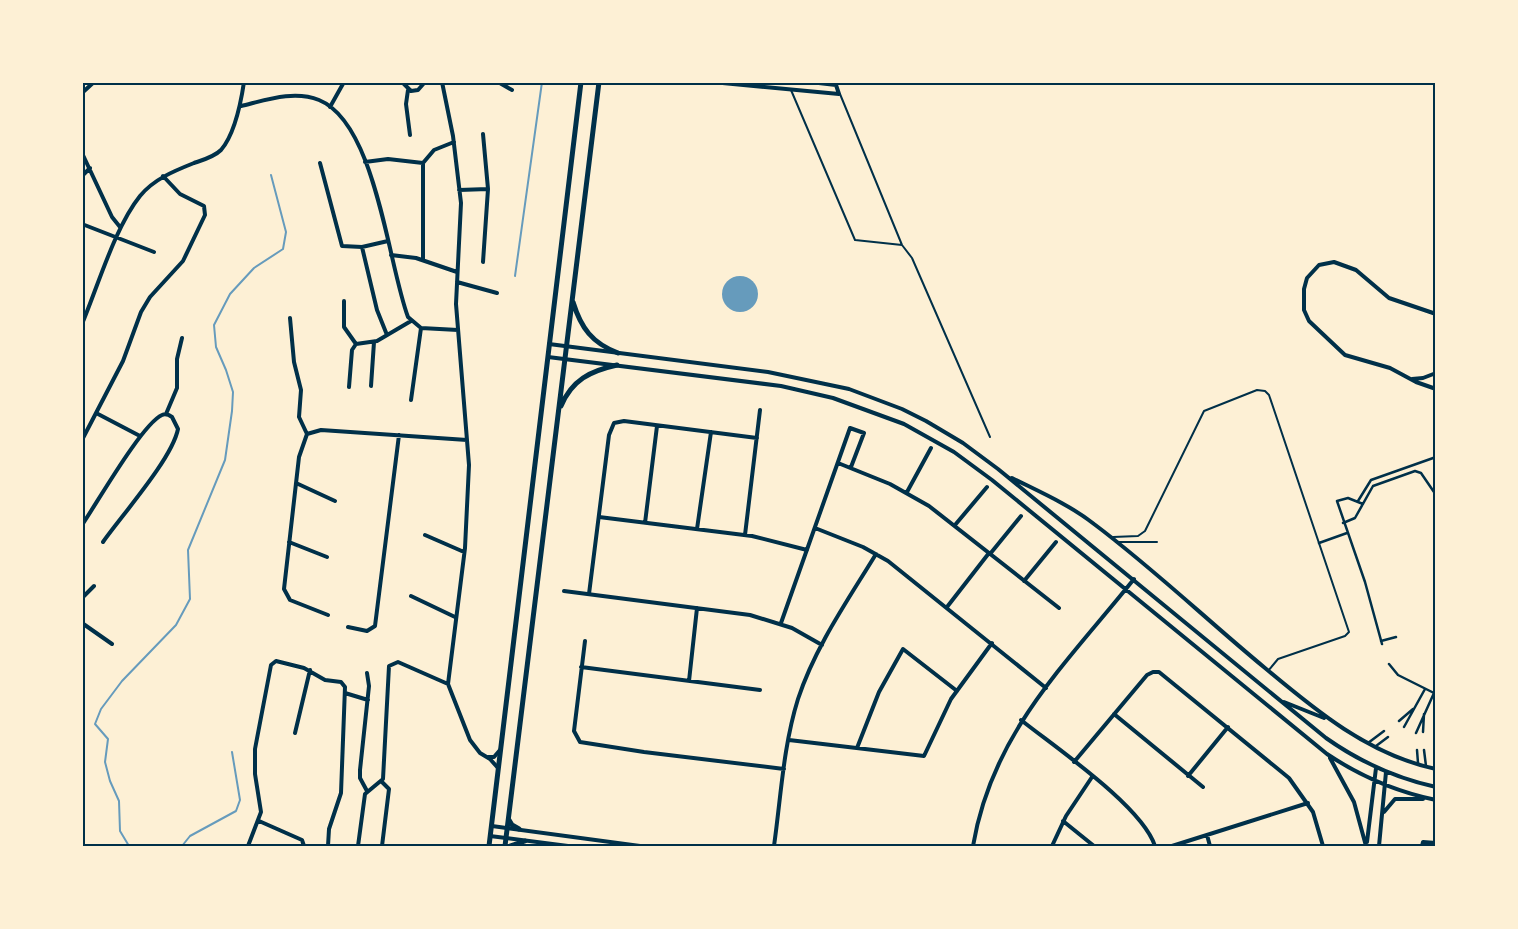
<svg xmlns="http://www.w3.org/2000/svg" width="1518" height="929" font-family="'PT Sans',sans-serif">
<rect width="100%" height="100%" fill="#fdf0d5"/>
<!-- water -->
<path fill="#669bbc" d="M722 294a18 18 0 1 1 36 0a18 18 0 1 1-36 0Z"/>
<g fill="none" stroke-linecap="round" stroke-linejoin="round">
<!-- stream -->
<path stroke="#669bbc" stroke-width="2" d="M515,276L542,82
M129,846L120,831L119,801L110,781L105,762L108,739L95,724L101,709L122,681L176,625L190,599L188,550L225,460L232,411L233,392L226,370L216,347L214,325L230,294L254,268L283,249L286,232L271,175
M182,846L190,836L236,811L240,800L232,752"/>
<!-- service -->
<path stroke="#003049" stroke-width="2" d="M791,90L855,240L902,245
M840,94L902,245L912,258L990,437
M1138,536L1145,531L1204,411L1257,390L1265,391L1269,395L1349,632L1345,636L1278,659L1268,671
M1113,537L1138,536
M1119,542H1157"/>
<!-- pedestrian -->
<path stroke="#003049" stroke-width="2.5" d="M1358,501L1371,480L1436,457
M1363,504L1348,498L1337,501L1365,582L1382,644
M1343,523L1355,518L1373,486L1415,471L1421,473L1436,495
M1319,543L1347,533
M1381,641L1396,637
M1389,664L1398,675L1436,694
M1399,721L1413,709
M1404,727L1425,689
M1423,732L1424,714
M1416,733L1434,693
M1368,743L1384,731
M1376,746L1388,737
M1417,750L1418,763
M1424,750L1426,766"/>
<!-- minor -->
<path stroke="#003049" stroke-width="4" d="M402,82L411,91L418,90L425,82
M442,82L453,136L461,203L456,304L469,465L465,548L448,684L470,740L480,753L490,759L498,768
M498,82L512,90
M712,82L839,94L836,85L810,82
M408,90L406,104L410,135
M82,93L94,82
M241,106C266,100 294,90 319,100C376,123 388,264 408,317L421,328L458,330
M330,107L344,82
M82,153L112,217L120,227
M365,162L388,159L423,163
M320,163L342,246L362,247L388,241
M82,176L90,168
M459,190L488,189
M82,224L154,252
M362,247L377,310L387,335
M391,255L416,258L457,272
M423,260V163L434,150L454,142
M483,262L488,189L483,134
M457,282L497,293
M344,301V327L356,344
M1436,314L1389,298L1356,270L1334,262L1319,265L1307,278L1304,289V310L1309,321L1345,355L1390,368L1416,382L1436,389
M290,318L294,362L301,390L299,417L307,434
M82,324C98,286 115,227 140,196C154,179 174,171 194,163C203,160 214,157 221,150C234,135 241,102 244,82
M356,344L377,341L411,321
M549,344L768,372L849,389L902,409L926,421L963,443L998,469L1326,738C1360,762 1395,778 1436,787
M548,357L781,386L833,398L904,424L954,452L992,480L1327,754C1360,776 1397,792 1436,800
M1412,379L1423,378L1436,373
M371,386L374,342
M349,387L352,350L356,344
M411,400L421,328
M98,414L140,436
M166,414L177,388V359L182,338
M82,440L123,361L141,312L150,297L183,261L205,215L204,206L180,194L163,176
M838,463L890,484L929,506L1059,608
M1012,478C1040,492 1070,505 1094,524C1154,569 1208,621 1265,668C1315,710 1369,755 1436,769
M296,483L335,501
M907,492L931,448
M599,517L752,536L807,550
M645,523L657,426
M82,525C97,503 142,424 162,415C166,413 169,415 172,417L178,429C172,459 122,515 103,542
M955,525L987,487
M815,528L863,547L888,561L1046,688
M697,529L711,432
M425,535L464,552
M745,535L760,410
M289,542L327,557
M990,554L1021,516
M1024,581L1056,542
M564,591L750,615L792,628L822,645
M589,594L609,435L614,423L624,421L757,438
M411,596L455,617
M82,598L94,586
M947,607L989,553
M328,615L290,600L284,589L299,457L307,434L321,430L467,440
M82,623L112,644
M781,623L850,428L864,433L851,467
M348,627L367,631L375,626L399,435
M585,641L574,731L580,742L644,752L784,769
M581,667L760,690
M689,681L697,608
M345,693L368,700
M1284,702L1324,718
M1114,714L1203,787
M1021,720C1056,748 1142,806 1155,846
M295,733L310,670
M789,740L924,756L951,699L992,643
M857,748L879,692L903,649L957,691
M488,757H494L500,750
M1330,758L1354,802L1366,846
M1074,762L1147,675L1153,672H1159L1289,778L1313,812L1323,846
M1188,776L1228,727
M382,782L389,789L382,846
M367,791L360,778V770L369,686L367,673
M1384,812L1395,799H1423
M259,821L302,840L304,846
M1063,821L1094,846
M492,826L640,846
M1207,835L1210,846
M490,836L568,846
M1367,842L1376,768
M248,846L261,812L255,774V749L271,665L276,661L304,668L325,680L341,682L345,687L341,793L329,829L328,846
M358,846L365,794L383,779L389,666L398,662L448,684
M774,846C781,797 783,747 798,699C815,647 848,600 876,554
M973,846C992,733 1065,665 1134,579
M1052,846L1066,816L1092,777
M1172,846L1308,803
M1379,846L1386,772
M1422,846L1423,842L1436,843"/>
<!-- secondary -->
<path stroke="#003049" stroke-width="5" d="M573,302C581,328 592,343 618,353
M561,406C572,380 590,371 617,365
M509,820L512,825L519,829
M489,846L581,82
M505,846L599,82
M510,846L525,841"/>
</g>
<!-- border -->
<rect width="1518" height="929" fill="none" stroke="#fdf0d5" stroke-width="168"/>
<rect x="84" y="84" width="1350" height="761" fill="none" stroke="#003049" stroke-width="2"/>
</svg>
